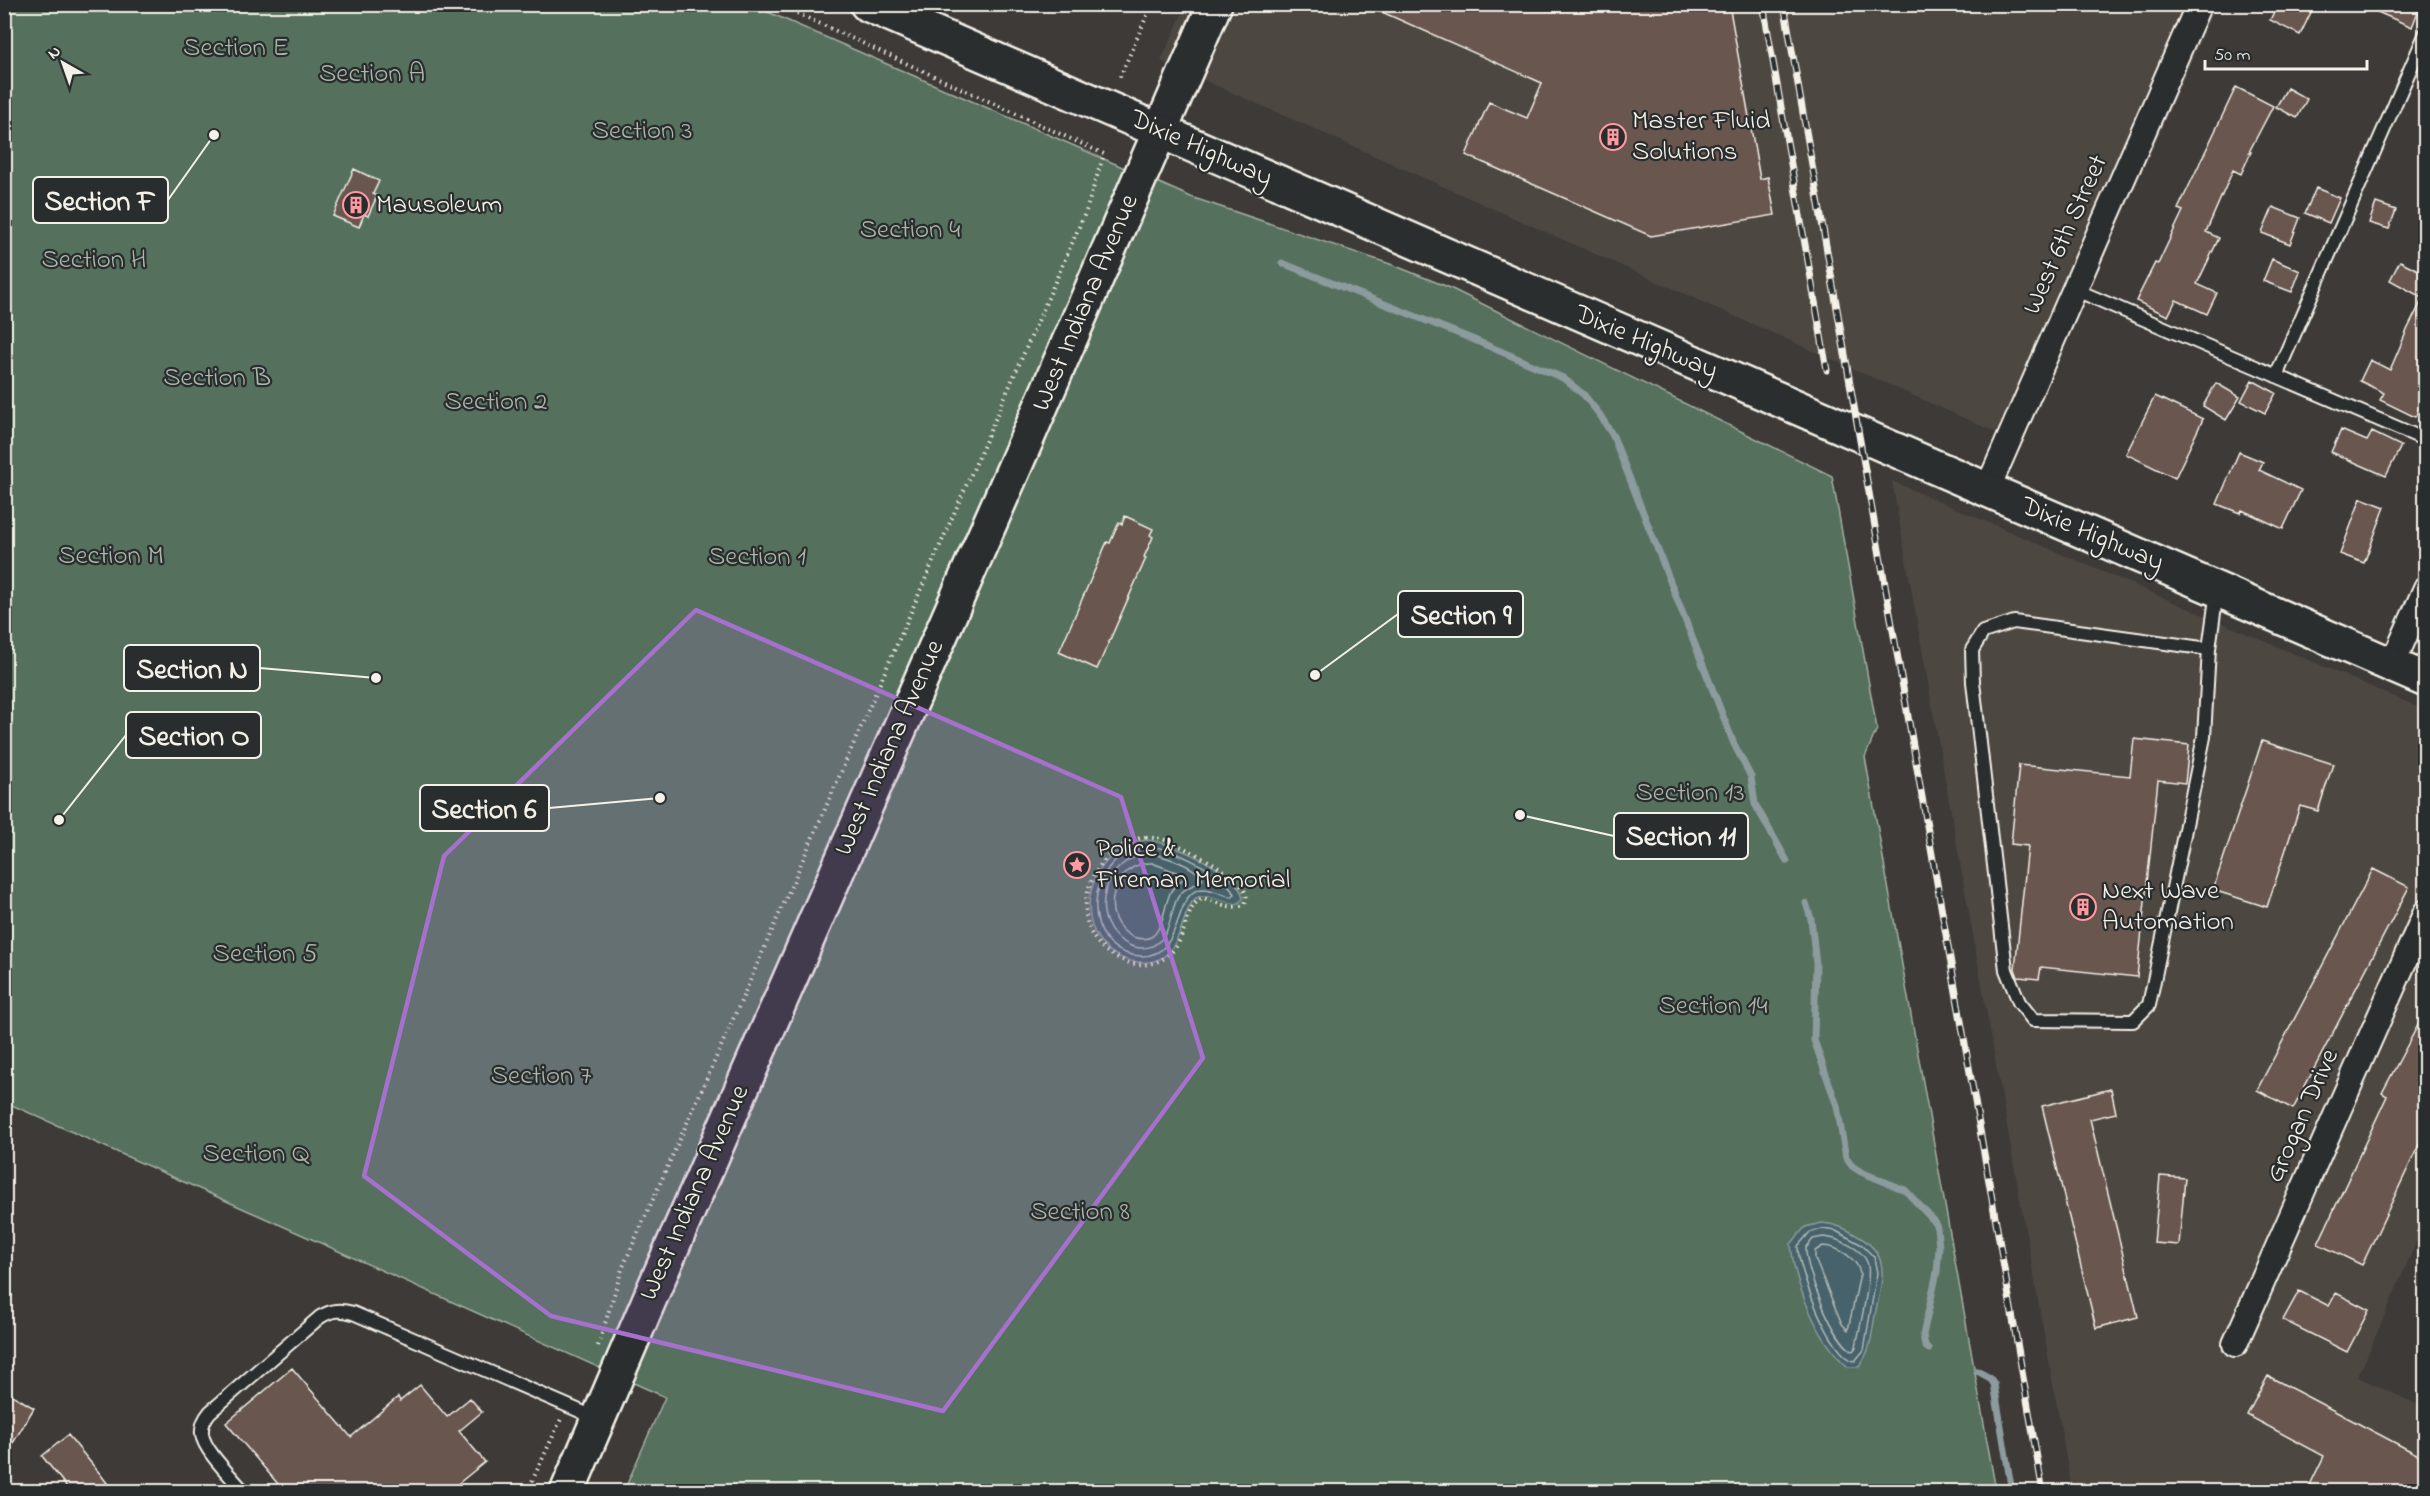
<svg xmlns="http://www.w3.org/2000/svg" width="2430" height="1496" font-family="'Indie Flower',sans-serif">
<rect width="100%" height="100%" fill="#3d3a38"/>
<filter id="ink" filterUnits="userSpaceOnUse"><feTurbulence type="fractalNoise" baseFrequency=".0167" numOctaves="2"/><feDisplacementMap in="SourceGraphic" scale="12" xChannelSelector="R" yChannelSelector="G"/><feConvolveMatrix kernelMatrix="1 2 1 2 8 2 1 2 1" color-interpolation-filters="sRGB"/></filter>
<g filter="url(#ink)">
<!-- built -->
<path fill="#4d4642" d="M1186,5H2216L2022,444L1161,61Z
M1892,481L2425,710V1222L2358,1377L2425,1408V1491H2072Z"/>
<!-- green -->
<path fill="#556f5d" stroke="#a4b0a2" stroke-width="1.5" d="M5,5H752L1191,197L1393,265L1448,287L1832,476L1877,729L1865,757L1996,1491H624L665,1397L5,1102Z"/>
<!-- water -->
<path fill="#47626b" stroke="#8c9b9d" stroke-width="1.5" d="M1146,840C1169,841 1242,873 1243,899L1237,904C1226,903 1212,894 1201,896C1177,900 1189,969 1137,962C1068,952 1076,852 1146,840Z
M1822,1223C1835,1224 1844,1228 1856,1235C1893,1255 1882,1280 1875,1315C1871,1337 1872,1348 1859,1367H1848C1818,1341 1794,1284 1791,1244L1805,1227Z"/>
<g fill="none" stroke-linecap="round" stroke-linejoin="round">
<!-- shore -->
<path stroke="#afb8b6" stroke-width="1.5" d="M1146,846C1171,847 1222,872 1235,894L1231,897C1223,894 1213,890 1205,889C1171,887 1187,957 1141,956C1080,954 1080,857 1146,846Z
M1154,854C1169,858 1195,866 1203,879C1197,885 1187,886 1180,894C1169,908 1173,932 1157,943C1150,949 1139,949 1131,946C1082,926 1104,851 1154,854Z
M1152,863L1181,874L1184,878C1180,882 1174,886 1171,891C1164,904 1164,929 1151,937C1145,940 1139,939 1133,937C1096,920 1113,861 1152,863Z
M1822,1229L1836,1231L1862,1245L1874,1257L1877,1273L1864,1350L1855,1361C1831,1359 1797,1267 1798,1246L1809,1233Z
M1823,1237C1837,1238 1862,1248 1867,1262C1873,1275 1859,1329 1856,1347L1853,1351C1834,1343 1805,1269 1806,1248L1813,1239Z
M1823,1246C1838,1247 1858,1258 1860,1274L1848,1330L1842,1324L1815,1259V1251Z"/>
<!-- stream -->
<path stroke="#8c9b9d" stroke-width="7" d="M1282,263L1472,339L1563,378L1584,395L1600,415L1613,436L1734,744L1751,777L1755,804L1787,861
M1806,903L1811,919L1816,964L1814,1040L1837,1106L1846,1158L1852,1166L1861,1172L1905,1190L1934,1221L1937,1228L1939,1247L1937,1272L1923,1335L1925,1346L1929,1349
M1977,1371L1990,1378L1994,1384L2012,1492"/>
</g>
<!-- building -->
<path fill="#685750" stroke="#f4f1e8" stroke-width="1.5" d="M1364,4H1729L1760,179L1768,177L1775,215L1651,236L1466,155L1489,102L1527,118L1542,83Z
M2278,4H2315L2300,35L2270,20Z
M2359,4H2421L2412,27Z
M2236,87L2273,106L2249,152H2251L2241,174L2233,170L2206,232L2219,238L2197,284L2217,293L2207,314L2176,300L2168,316L2136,301L2155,263L2158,264L2183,211L2178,209Z
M2287,88L2307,99L2297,118L2276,107Z
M354,169L379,181L373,194L377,196L368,216L364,214L359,227L333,216Z
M2316,188L2340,198L2329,223L2305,213Z
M2376,203L2396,210L2389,229L2369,223Z
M2273,207L2300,218L2290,244L2262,233Z
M2272,259L2300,271L2292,292L2263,281Z
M2400,261L2426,274V394L2415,417L2380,400L2384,393L2360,381L2370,360L2390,370L2408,328L2423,298L2390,280Z
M2252,380L2276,393L2265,413L2241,401Z
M2216,383L2240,397L2226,420L2203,406Z
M2155,396L2203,419L2175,478L2126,454Z
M2341,430L2367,441L2372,432L2401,446L2386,476L2331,452Z
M2239,452L2263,462L2259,470L2301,490L2283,529L2242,510L2240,513L2217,504Z
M2361,498L2385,507L2364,563L2340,554Z
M1125,516L1153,529L1150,535L1153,537L1144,557L1146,558L1097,669L1059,652L1107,542L1110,543L1119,522L1122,524Z
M2134,739L2189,745L2185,783L2158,780L2137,977L2041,967L2039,979L2018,977L2015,969L2028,846L2011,844L2019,765L2130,776Z
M2262,741L2333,764L2318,811L2300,806L2267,907L2213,890Z
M2373,869L2409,887L2293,1109L2257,1090Z
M2426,1010V1130L2362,1265L2318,1244L2387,1096L2382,1093Z
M2111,1089L2116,1113L2090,1119L2138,1317L2096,1328L2042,1106Z
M2160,1176L2185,1178L2179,1245L2154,1243Z
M2299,1291L2329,1306L2336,1293L2369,1310L2347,1352L2283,1320Z
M292,1368L351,1437L398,1397L400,1401L420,1385L447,1417L470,1398L482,1412L459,1431L485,1462L449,1491H284L226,1423Z
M2268,1376L2426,1459V1474L2416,1491H2307L2324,1456L2247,1415Z
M4,1390L34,1408L4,1458Z
M68,1435L101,1475L113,1491H70L42,1456Z"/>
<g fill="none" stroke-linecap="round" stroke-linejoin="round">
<defs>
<path id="service" d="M2076,290L2426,440
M2276,376L2426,33
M2209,649L2014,622L1983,632L1972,650L1973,682L2006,970L2019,1002L2033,1020L2133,1021L2149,1005L2204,737L2209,649L2217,591
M244,1492C233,1478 204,1451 202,1434C201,1425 205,1418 210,1412L320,1317C332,1310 340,1309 353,1313L596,1418"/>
<path id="minor" d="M1987,490L2199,4
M2392,665L2426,588
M2235,1344L2426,912"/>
<path id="secondary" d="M567,1492L656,1284L1026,441L1215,4"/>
<path id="primary" d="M867,4L2426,680"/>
</defs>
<!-- service casing -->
<use href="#service" stroke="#f4f1e8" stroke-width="16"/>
<!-- minor casing -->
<use href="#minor" stroke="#f4f1e8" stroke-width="28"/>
<!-- secondary casing -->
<use href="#secondary" stroke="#f4f1e8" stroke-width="38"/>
<!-- primary casing -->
<use href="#primary" stroke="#f4f1e8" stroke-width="38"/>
<!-- path -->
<path stroke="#f4f1e8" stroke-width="4" stroke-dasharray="1.5 4.5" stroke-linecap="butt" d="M1120,77L1152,4
M1146,837C1156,838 1164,839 1173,843C1188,849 1253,881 1246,901C1245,904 1243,906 1239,906C1229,909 1213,901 1203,898C1179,908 1192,952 1153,963C1139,967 1127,963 1114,956C1060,926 1090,845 1146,837Z
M598,1346L622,1269L739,1006L1086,211L1104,154L777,4
M527,1492L561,1419"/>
<!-- service -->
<use href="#service" stroke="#2a2d2e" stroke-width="12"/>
<!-- minor -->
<use href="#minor" stroke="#2a2d2e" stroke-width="24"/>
<!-- secondary -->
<use href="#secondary" stroke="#2a2d2e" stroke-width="33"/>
<!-- primary -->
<use href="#primary" stroke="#2a2d2e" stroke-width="33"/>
<defs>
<path id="rail" d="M1763,4L1827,370
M1784,4L2043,1492"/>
</defs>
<!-- rail casing -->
<use href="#rail" stroke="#f4f1e8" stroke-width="7"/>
<!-- rail -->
<use href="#rail" stroke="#2a2d2e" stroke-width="4.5" stroke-dasharray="14" stroke-linecap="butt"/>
</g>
</g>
<!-- marked area -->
<path fill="#a571cd" fill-opacity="0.2" stroke="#a571cd" stroke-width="4.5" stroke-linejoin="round" d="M696,610L1121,797L1203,1058L943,1411L551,1316L364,1176L444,856Z"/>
<!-- icons -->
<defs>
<symbol id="building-ring" viewBox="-11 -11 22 22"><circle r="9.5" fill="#2a2d2e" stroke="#ff9aa2" stroke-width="1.5"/><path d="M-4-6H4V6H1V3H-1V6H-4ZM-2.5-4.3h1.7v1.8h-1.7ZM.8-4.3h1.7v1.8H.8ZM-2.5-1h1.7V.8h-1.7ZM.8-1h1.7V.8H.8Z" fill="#ff9aa2"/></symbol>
<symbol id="sight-ring" viewBox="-11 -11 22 22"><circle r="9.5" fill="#2a2d2e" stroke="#ff9aa2" stroke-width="1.5"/><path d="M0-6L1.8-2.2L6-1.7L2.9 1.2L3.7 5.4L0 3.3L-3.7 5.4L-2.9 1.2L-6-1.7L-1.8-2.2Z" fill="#ff9aa2"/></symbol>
</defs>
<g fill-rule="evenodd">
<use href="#building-ring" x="1598" y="122" width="30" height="30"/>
<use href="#building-ring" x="341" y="190" width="30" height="30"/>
<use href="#sight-ring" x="1062" y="850" width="30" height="30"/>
<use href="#building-ring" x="2068" y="892" width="30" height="30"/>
</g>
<g text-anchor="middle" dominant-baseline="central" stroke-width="4.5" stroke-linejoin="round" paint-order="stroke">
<!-- park labels -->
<g font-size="27" fill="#acb6a9" stroke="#2a2d2e">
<text x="236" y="48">Section E</text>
<text x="372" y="74">Section A</text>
<text x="642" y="131">Section 3</text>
<text x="910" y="230">Section 4</text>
<text x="94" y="260">Section H</text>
<text x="217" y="378">Section B</text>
<text x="496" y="402">Section 2</text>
<text x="111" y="556">Section M</text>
<text x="757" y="557">Section 1</text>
<text x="1690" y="793">Section 13</text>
<text x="265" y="954">Section 5</text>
<text x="1713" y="1006">Section 14</text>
<text x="541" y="1076">Section 7</text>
<text x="256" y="1154">Section Q</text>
<text x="1080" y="1212">Section 8</text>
</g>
<!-- poi labels -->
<g font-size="27" fill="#f4f1e8" stroke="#2a2d2e" text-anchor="start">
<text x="1632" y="121">Master Fluid<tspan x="1632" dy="31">Solutions</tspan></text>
<text x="376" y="205">Mausoleum</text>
<text x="1096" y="849">Police &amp;<tspan x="1096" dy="31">Fireman Memorial</tspan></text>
<text x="2102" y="891">Next Wave<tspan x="2102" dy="31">Automation</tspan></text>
</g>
<!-- street labels -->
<g font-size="27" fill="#f4f1e8" stroke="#2a2d2e">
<text transform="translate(1201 149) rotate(24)">Dixie Highway</text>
<text transform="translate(2066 235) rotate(-66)">West 6th Street</text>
<text transform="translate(1086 303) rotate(-67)">West Indiana Avenue</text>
<text transform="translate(1646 343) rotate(23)">Dixie Highway</text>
<text transform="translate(2092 535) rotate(23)">Dixie Highway</text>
<text transform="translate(890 748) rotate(-66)">West Indiana Avenue</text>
<text transform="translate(2303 1116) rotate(-66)">Grogan Drive</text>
<text transform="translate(695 1193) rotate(-66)">West Indiana Avenue</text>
</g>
</g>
<!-- callouts -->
<path fill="none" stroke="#f4f1e8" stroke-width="2" d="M214 135L168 200M1315 675L1398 614M376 678L260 668M59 820L126 735M660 798L549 808M1520 815L1614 836"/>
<g fill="#f4f1e8" stroke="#2a2d2e" stroke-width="2">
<circle cx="214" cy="135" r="6"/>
<circle cx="1315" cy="675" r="6"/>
<circle cx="376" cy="678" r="6"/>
<circle cx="59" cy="820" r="6"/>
<circle cx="660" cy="798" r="6"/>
<circle cx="1520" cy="815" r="6"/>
</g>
<g fill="#2a2d2e" stroke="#f4f1e8" stroke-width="2">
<rect x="33" y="177" width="135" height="46" rx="6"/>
<rect x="1398" y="591" width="125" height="46" rx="6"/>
<rect x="124" y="645" width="136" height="46" rx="6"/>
<rect x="126" y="712" width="135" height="46" rx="6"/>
<rect x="420" y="785" width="129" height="46" rx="6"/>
<rect x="1614" y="813" width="134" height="46" rx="6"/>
</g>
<g font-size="28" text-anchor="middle" font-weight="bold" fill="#f4f1e8">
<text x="100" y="210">Section F</text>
<text x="1461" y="624">Section 9</text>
<text x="192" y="678">Section N</text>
<text x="194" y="745">Section O</text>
<text x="484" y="818">Section 6</text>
<text x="1681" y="845">Section 11</text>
</g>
<!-- margin -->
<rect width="2430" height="1496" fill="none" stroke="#2a2d2e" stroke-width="24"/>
<rect x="12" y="12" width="2406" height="1472" fill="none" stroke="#f4f1e8" stroke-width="2" filter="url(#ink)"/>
<!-- north arrow -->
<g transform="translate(63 63) rotate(320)" stroke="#2a2d2e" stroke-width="4.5" paint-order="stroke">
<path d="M0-4.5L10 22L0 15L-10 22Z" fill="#f4f1e8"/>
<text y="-9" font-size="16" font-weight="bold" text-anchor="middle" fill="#f4f1e8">N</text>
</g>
<!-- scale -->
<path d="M2205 60v9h162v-9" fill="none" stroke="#f4f1e8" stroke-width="3"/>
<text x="2214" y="60" font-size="18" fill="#f4f1e8" stroke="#2a2d2e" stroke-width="4.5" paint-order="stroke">50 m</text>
</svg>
